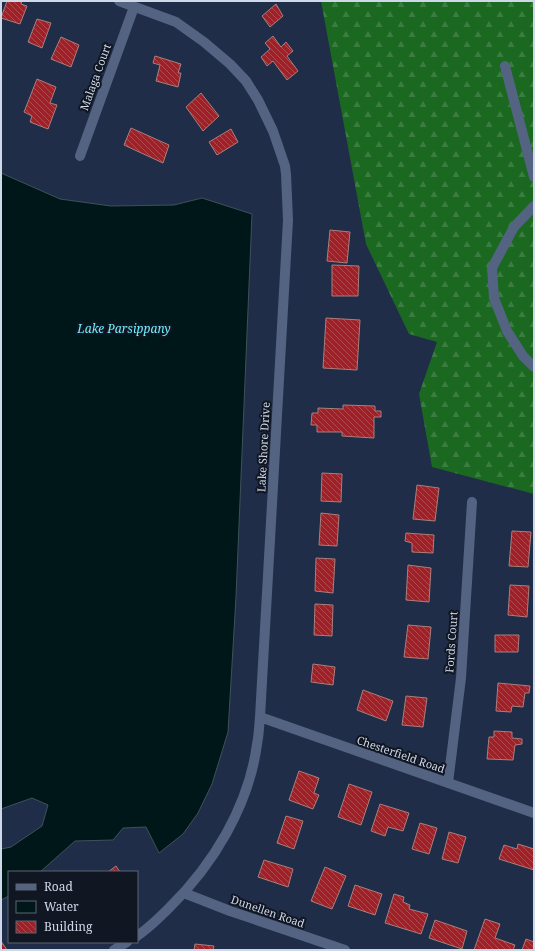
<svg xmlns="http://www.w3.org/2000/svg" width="535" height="951" font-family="'Noto Serif',serif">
<defs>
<pattern id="forest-firs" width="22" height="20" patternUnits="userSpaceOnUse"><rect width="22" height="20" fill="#1b6821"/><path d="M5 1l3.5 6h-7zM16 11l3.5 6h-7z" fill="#3b7d41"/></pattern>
<pattern id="building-back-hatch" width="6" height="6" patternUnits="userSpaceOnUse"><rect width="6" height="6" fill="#9f2027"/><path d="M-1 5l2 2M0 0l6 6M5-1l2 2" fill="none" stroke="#af4a51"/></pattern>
</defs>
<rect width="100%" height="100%" fill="#202d48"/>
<!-- forest -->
<path fill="url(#forest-firs)" d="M321,1H534V494L432,467L419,394L437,342L409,334L366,244Z"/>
<!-- water -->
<path fill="#00171a" stroke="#3e5158" d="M1,173L60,199L111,206L174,205L202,198L252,214L236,597L228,732L212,784L198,813L183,834L159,853L146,827L123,828L113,840L75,841L40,872H9V896L1,900V849L11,847L42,826L48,805L32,798L1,809Z"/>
<!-- building -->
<path fill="url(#building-back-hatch)" stroke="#a97f7c" d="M7,1H22L21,4L27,6L20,24L1,18Z
M276,4L283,16L270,27L262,16Z
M37,19L51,23L42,48L28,42Z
M273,36L281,47L286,42L293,51L287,56L298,71L287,80L273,61L267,66L261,57L270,49L265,43Z
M61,37L79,45L71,67L51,59Z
M155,56L181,64L178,73H181L178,87L156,81L160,65L153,63Z
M37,79L56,87L50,103L57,105L48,129L30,122L32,116L24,112Z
M201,93L219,116L203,131L186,107Z
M131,128L169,145L163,163L124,145Z
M231,129L238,142L217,155L209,142Z
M330,230L350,232L347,263L327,261Z
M332,265L359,266L358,296H332Z
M326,318L360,320L357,370L323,368Z
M343,405L375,406V411H381V417H374V438L342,436V432H317V425H311L312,413H318V408L343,409Z
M322,473L342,474L341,502L321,501Z
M417,485L439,488L435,521L413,519Z
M321,513L339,515L337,546L319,545Z
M512,531L531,532L528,567L509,566Z
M406,533L434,535L433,553L412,552V543L405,541Z
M316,558L335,559L333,593L315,591Z
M408,565L431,568L429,602L406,600Z
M510,585L529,586L527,617L508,615Z
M315,604L333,605L332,636L314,635Z
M408,625L431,627L428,659L404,657Z
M495,635H519L518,652H495Z
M313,664L335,667L333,685L311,682Z
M498,683L530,686L529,693H525L523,707L512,706L511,712L496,711Z
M363,690L393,701L386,721L357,710Z
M406,696L427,698L423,727L402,725Z
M494,731L512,732V738L522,739V744L515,745L513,760L487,759L489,737H494Z
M299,771L319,778L314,793L319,795L313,809L289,800Z
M349,784L372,792L361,825L338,817Z
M380,804L409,813L403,831L388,827L385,836L371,831Z
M286,816L303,821L294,849L277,843Z
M420,823L437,828L429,854L412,849Z
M449,832L466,837L458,863L442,859Z
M518,844L534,849V870L499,859L504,845L517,849Z
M264,860L293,869L288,887L258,877Z
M116,866L120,872H108Z
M325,867L346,876L332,909L311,901Z
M355,885L382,894L375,915L348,906Z
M394,894L404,897L403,902L410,905L409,909L428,914L421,934L385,923Z
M485,919L500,924L495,938L515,945L513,950H474Z
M435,920L467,931L462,949L429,938Z
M526,939L534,942V950H522Z
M1,941L7,950H1Z
M195,944L214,946L213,950H194Z"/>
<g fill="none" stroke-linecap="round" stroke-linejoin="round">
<!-- minor -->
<path stroke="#546381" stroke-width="10" d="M119,1L176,22L204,42L230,64L246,81L258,100L273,131L285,166L286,174L288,220L260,717C259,726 259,735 257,744C249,806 213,865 169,908C159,918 149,928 137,936
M505,66L534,177
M80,156L134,7
M534,206L514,227L492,268L494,298L507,331L523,356L534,367
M260,717L534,813
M448,783L461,678L472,502
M184,893L230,911L345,950
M114,950L127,942"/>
</g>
<g text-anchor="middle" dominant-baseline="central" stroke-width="4" stroke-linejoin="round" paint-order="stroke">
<!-- street labels -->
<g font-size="11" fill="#cfd8e9" stroke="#101622">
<text transform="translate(95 77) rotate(-70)">Malaga Court</text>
<text transform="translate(263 447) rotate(-87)">Lake Shore Drive</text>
<text transform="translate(451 642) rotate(-86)">Fords Court</text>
<text transform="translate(401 754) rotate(19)">Chesterfield Road</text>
<text transform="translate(268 911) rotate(19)">Dunellen Road</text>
</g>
<!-- water labels -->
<g font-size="12" font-style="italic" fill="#6deefb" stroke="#101622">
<text x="124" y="328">Lake Parsippany</text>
</g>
</g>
<!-- border -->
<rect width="535" height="951" fill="none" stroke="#cfd8e9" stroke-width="4"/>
<!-- legend -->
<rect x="8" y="871" width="130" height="72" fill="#101622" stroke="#5c6472"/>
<rect x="16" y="884" width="20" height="6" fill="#546381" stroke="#5c6472"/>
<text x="44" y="891" font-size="12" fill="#cfd8e9">Road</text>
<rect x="16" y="901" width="20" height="12" fill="#00171a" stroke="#5c6472"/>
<text x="44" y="911" font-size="12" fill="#cfd8e9">Water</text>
<rect x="16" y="921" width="20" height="12" fill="url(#building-back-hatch)" stroke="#5c6472"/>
<text x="44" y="931" font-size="12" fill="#cfd8e9">Building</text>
</svg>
